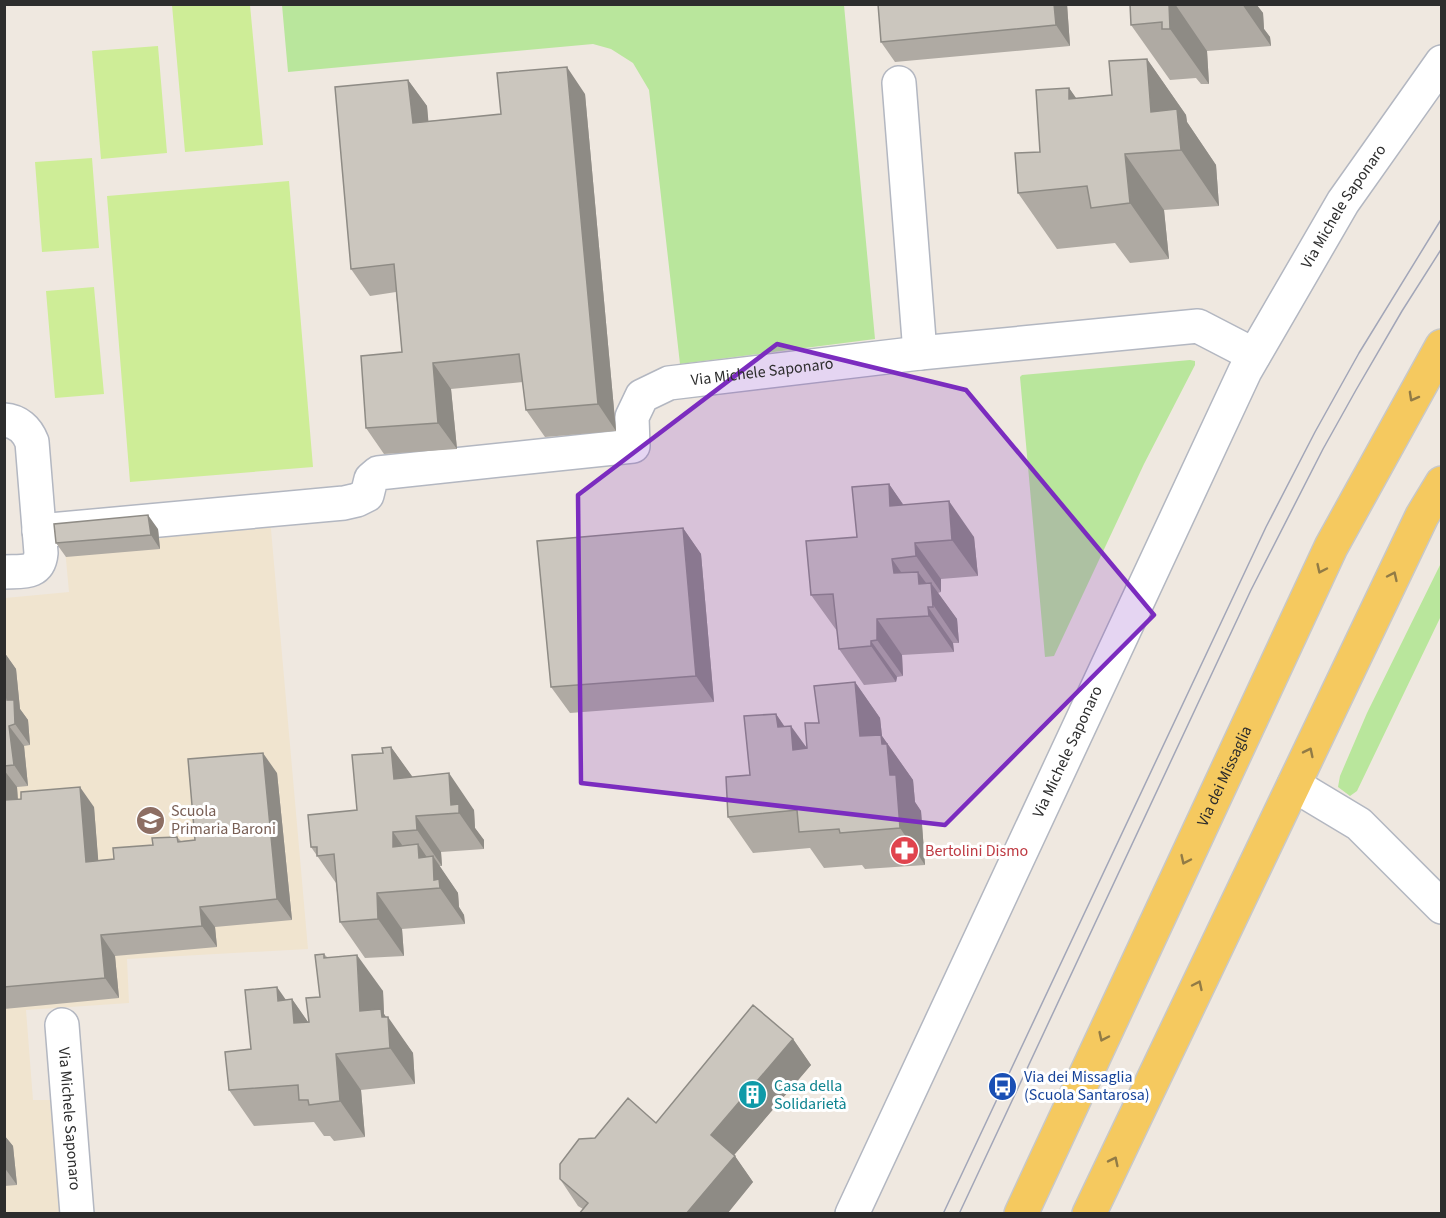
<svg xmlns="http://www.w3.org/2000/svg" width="1446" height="1218" font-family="'Source Sans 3',sans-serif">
<rect width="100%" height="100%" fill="#efe8e0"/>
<!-- education -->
<path fill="#f0e4cf" d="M270,518L308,949L127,959L129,1003L26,1010L33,1100H55L65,1213L5,1214V598L69,592L64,538Z"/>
<!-- green -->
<path fill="#b9e69c" d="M282,5H844L875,339L680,364L649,90L633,63L611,49L593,44L288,72Z
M1190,360L1195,361V365L1144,464L1054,656L1045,657L1020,377L1022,375Z
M1441,563V616L1357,791L1350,796L1338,787L1340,776L1367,713Z"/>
<!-- pitch -->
<path fill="#ceed97" d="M172,5H250L263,145L185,152Z
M158,46L167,153L101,159L92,51Z
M92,158L99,248L42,252L35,162Z
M289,181L313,467L130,482L107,196Z
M94,287L104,394L55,398L46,291Z"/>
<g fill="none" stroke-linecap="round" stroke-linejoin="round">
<defs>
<g id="minor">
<path d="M899,83L920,353"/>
<path d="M4,420C18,421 27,429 32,442L41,553C39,575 22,571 4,572"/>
<path id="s1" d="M39,531L344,503L357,500L367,495L371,479L378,473L633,446L632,417L642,396L669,383L920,353L1198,326L1254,355"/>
<path d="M1294,785L1359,824L1442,907"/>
<path id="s2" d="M62,1025L77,1214"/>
<path id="s3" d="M852,1214L1245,371L1343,202L1442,62"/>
</g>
<g id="major">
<path id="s4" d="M1021,1214L1331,547L1442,346"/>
<path d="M1089,1214L1422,516L1442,483"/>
</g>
</defs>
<!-- minor casing -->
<use href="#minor" stroke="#b3b7c1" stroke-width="36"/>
<!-- major casing -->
<use href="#major" stroke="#c8c8c8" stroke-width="36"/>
<!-- minor -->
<use href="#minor" stroke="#fff" stroke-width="33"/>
<!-- major -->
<use href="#major" stroke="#f5c95f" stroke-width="33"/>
<!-- tram -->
<path stroke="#a2a6b8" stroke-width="1.5" d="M943,1214L1266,527L1315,432L1359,353L1442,218
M959,1214L1251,590L1323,449L1356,390L1402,311L1442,248"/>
</g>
<!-- wall -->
<path fill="#afaaa3" d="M878,4H1067L1070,46L895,62L881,42Z
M1130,4H1256L1263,13L1264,29L1270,37L1271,46L1207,51L1209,84H1201L1196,78L1170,80L1131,25Z
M1147,59L1186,115L1187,122L1216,165L1219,206L1164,210L1169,259L1130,263L1115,243L1057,249L1018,193L1040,152L1069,88L1076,98L1112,95Z
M408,80L427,106L428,121L501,114L585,94L616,431L545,437L526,410L523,382L451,389L457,449L384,454L366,428L402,352L396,292L370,296L351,269Z
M889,484L903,505L974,537L978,576L941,579V592L938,593L957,619L959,643H953L954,652L902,655L903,676L897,677L896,682L864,685L839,649L837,631L811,595L857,537Z
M683,528L701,554L714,702L570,713L551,687Z
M158,529L160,549L66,557L56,543Z
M4,652L16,669L20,709L28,720L30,745L24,746L28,786L17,787L18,799L94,807L98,860L114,859L177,837L181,841L195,840L277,773L292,920L215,927L217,947L115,956L119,998L4,1009Z
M855,682L880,718L882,736L913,780L915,802L921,811L925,865L865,869L862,865L824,868L810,848L753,853L728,817L750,775L776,714L785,727L807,748L819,723Z
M391,747L412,777L474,810L475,828L484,840V849L441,852L442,866H439L458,893L459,907L464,915L465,924L402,929L404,956L365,958L340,922L336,883L311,847L357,810L383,753Z
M324,954L327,957L383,991L384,1014L413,1053L415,1084L361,1090L365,1137L334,1141L330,1136H324L314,1122L254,1126L229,1090L251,1049L286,1000L292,999L308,1022H309L320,997Z
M793,1039L811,1065L734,1155L753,1182L727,1214H579L583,1209L578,1206L560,1179L595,1138L656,1123Z
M4,1135L13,1146L17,1185L4,1186Z"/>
<!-- shaded-wall -->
<path fill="#8e8b85" d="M1054,4H1067L1070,46L1056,25Z
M1169,4H1175L1207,51L1209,84L1170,29Z
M1242,4H1256L1263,13L1264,29L1270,37L1271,46Z
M1147,59L1186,115L1187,122L1216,165L1219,206L1181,150L1151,112Z
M567,67L585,94L616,431L598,404Z
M408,80L427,106L431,149L413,123Z
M1069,88L1108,144L1069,99Z
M1125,154L1164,210L1169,259L1130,203Z
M433,363L451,389L457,449L438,423Z
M889,484L914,520L890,506Z
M949,501L974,537L978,576L952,540Z
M148,515L158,529L160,549L151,535Z
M683,528L701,554L714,702L696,676Z
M915,543L941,579V592L916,556Z
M892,559L917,595L894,573Z
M918,572L932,591L931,583L957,619L959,643L919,584Z
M928,607L953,643L954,652L929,616Z
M877,619L902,655L903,676L877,640Z
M871,641L897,677L896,682L871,646Z
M4,652L16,669L20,709L28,720L30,745L15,724L7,700L4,672Z
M855,682L880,718L882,736L913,780L915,802L921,811L925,865L900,828L890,775L860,736Z
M776,714L792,738L791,726L817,762L818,786L778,727Z
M9,726L24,746L28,786L14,765Z
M391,747L417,783L394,779Z
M263,753L277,773L292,920L277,899Z
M4,770L17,787L19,820L5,800Z
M449,773L474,810L475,828L484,840V849L459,813L451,805Z
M80,787L94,807L100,882L86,862Z
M416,816L441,852L442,866L417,830Z
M393,832L418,868L393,847Z
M418,844L433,866V856L458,893L459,907L464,915L465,924L419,858Z
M377,893L402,929L404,956L378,919Z
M200,907L215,927L217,947L202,926Z
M101,935L115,956L119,998L105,978Z
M357,955L383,991L384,1014L388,1020V1017L413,1053L415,1084L390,1048L360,1011Z
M277,987L293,1010L292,999L317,1035L319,1059L278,1001Z
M793,1039L811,1065L729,1161L711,1135Z
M336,1054L361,1090L365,1137L340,1101Z
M4,1135L13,1146L17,1185L4,1167Z
M735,1156L753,1182L727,1214H686Z"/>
<!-- building -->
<path fill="#cbc6be" stroke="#8e8b85" stroke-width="1.5" d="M878,4H1054L1056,25L881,42Z
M1130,4H1169L1170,29H1162V22L1131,25Z
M1147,59L1151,112L1177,109L1181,150L1125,154L1130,203L1091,208L1087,186L1018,193L1015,153L1040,152L1036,90L1069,88V99L1112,95L1109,61Z
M567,67L598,404L526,410L519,354L433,363L438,423L366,428L361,356L402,352L394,264L351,269L335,87L408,80L413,123L501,114L497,73Z
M889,484L890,506L949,501L952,540L915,543L916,556L892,559L894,573L918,572L919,584L931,583L933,607H928L929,616L877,619V640L871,641V646L839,649L833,594L811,595L806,541L857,537L852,487Z
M148,515L151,535L56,543L54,524Z
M683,528L696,676L551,687L537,541Z
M4,672L7,700H14L15,724L9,726L14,765L4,766Z
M855,682L860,736L881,735L882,744H887L890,775H896L900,828L840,833L839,829L799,832L797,810L728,817L726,777L750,775L744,716L776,714L778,727L791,726L793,750L807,748L805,723H819L814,686Z
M391,747L394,779L449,773L451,805L459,804V813L416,816L417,830L393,832V847L418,844L419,858L433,856L434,880L439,879L440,888L377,893L378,919L340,922L334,854L317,856V847H311L308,815L357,810L352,755L383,753L382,748Z
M263,753L277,899L200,907L202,926L101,935L105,978L4,987V796L5,800L21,799V792L80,787L86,862L114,859L113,848L153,845L152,838L177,837L178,842L195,840L188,759Z
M324,954V958L357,955L360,1011L381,1009L382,1017H388L390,1048L336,1054L340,1101L309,1105L308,1100H299L298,1085L229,1090L225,1052L251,1049L245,990L277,987L278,1001L292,999L294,1023L309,1022L306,998L320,997L315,955Z
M753,1005L793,1039L711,1135L735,1156L686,1214H579L588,1203L560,1179V1164L579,1139L595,1138L628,1098L656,1123Z"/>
<!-- one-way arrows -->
<defs><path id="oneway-chevron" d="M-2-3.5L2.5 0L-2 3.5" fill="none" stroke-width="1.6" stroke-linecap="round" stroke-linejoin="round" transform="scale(1.5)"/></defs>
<g stroke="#917b46">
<use href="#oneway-chevron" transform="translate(1413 397) rotate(119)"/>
<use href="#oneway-chevron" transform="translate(1321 569) rotate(115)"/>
<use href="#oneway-chevron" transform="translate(1393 576) rotate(-65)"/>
<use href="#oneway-chevron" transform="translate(1309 752) rotate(-64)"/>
<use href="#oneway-chevron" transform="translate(1185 860) rotate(115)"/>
<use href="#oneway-chevron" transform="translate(1198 985) rotate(-65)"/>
<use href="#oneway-chevron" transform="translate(1103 1037) rotate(115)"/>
<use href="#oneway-chevron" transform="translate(1114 1161) rotate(-64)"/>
</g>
<!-- marked area -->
<path fill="#7b2cbf" fill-opacity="0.2" stroke="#7b2cbf" stroke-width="4.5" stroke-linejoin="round" d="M777,344L966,390L1154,615L945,825L581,783L578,495Z"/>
<!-- icons -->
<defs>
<symbol id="school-disc" viewBox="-11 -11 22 22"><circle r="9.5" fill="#8d6e63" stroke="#fff"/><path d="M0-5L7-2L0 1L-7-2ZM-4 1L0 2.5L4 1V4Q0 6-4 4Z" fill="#fff"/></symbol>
<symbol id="pharmacy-disc" viewBox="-11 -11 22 22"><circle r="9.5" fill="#e0444e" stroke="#fff"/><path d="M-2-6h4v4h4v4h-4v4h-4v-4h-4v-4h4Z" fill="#fff"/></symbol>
<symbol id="bus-disc" viewBox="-11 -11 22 22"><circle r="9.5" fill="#1a4fb4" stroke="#fff"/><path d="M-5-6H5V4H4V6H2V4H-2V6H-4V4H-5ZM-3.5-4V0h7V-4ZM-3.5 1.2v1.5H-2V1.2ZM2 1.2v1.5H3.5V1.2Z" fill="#fff"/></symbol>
<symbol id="building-disc" viewBox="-11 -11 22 22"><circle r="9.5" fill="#0f9aa8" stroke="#fff"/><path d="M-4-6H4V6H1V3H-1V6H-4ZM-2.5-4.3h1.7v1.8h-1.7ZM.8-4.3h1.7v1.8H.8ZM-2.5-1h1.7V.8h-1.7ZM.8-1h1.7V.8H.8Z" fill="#fff"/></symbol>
</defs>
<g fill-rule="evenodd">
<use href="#school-disc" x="134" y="804" width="33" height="33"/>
<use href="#pharmacy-disc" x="888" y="834" width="33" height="33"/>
<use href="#bus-disc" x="986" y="1070" width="33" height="33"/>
<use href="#building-disc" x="736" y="1078" width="33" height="33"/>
</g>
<g text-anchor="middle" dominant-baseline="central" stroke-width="6" stroke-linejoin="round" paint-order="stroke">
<!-- street labels -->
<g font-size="16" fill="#2d2d2d" stroke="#fff">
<text stroke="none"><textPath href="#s3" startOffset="1122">Via Michele Saponaro</textPath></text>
<text stroke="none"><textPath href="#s1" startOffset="789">Via Michele Saponaro</textPath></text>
<text stroke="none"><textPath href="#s3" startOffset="510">Via Michele Saponaro</textPath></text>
<text stroke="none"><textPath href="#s4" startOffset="483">Via dei Missaglia</textPath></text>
<text stroke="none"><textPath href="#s2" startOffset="94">Via Michele Saponaro</textPath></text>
</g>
<!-- education labels -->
<g font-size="16" fill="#785e54" stroke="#fff" text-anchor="start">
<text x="171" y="811">Scuola<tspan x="171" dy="18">Primaria Baroni</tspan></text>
</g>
<!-- health labels -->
<g font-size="16" fill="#be3a42" stroke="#fff" text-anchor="start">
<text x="925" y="851">Bertolini Dismo</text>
</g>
<!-- transit labels -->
<g font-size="16" fill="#164399" stroke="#fff" text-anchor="start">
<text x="1024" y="1077">Via dei Missaglia<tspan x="1024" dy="18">(Scuola Santarosa)</tspan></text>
</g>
<!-- culture labels -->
<g font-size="16" fill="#0d838f" stroke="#fff" text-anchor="start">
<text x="774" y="1086">Casa della<tspan x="774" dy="18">Solidarietà</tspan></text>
</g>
</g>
<!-- border -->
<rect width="1446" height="1218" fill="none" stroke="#2d2d2d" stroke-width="12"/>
</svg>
